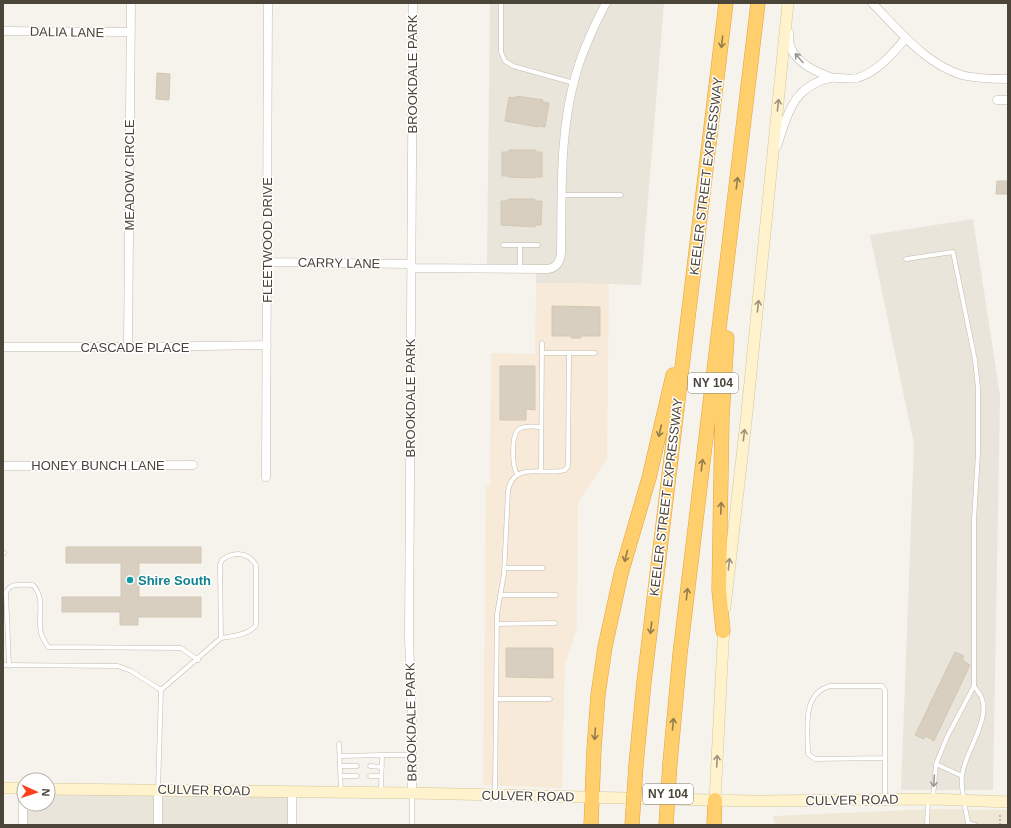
<svg xmlns="http://www.w3.org/2000/svg" width="1011" height="828" font-family="Helvetica,sans-serif">
<rect width="100%" height="100%" fill="#f6f3ec"/>
<!-- residential -->
<path fill="#eae5da" d="M490,3H664L641,285L609,284L536,283V265L487,264Z
M973,219L1000,396L993,790H901L914,444L870,235Z
M48,789L292,792V825H23L24,804H48Z"/>
<!-- commercial -->
<path fill="#f7ead8" d="M536,283L609,284L607,459L578,503L577,627L565,665L562,788L483,785L486,486H490L491,353L535,354Z"/>
<!-- education -->
<path fill="#efe8d6" d="M936,809L1008,810V825H775L773,816Z"/>
<!-- building -->
<path fill="#d8cfc1" stroke="#d3c7b4" d="M157,73L170,74L169,100L156,99Z
M516,96L543,100L542,102L549,103L545,127L539,126L538,127L505,121L509,97L516,98Z
M509,150H536L535,152H542V177H535V178L508,177V176H502V152H509Z
M997,181H1008V194H996Z
M508,199H535V201H542L541,225H535V227L501,225V201H508Z
M552,306L600,307V336H581V338H571V336H552Z
M500,366H535V410L526,409V420H500Z
M66,547H201V563H139V597H201V617H138V625H120V612H62V597H121V563H66Z
M506,648H553V678L506,677Z
M955,652L964,656L962,660L970,665L934,741L925,736L924,739L915,735Z"/>
<g fill="none" stroke-linecap="round" stroke-linejoin="round">
<defs>
<path id="lane" d="M501,3V52L505,61L513,66L574,83
M562,195H621
M503,245H538
M906,259L953,252L975,360L978,388V453L974,520V686L947,737L936,764L933,797
M520,269V245
M542,353H595
M541,472L542,343
M517,474C512,466 511,434 519,429C525,425 535,427 541,427
M3,553H4
M505,568H543
M500,595H556
M497,624L555,623
M3,665L118,666L131,671L161,690L158,789
M9,666L6,592C11,582 23,585 33,585C46,599 37,616 41,633C42,638 46,643 48,647L181,648L198,660
M161,690L221,638L220,565L222,560C234,551 248,552 256,565V625C249,635 233,636 221,638
M496,699H550
M339,744L341,792
M340,756L382,755
M936,764L962,776
M340,766H357
M370,766L382,767
M341,776H357
M370,776H381
M381,791L382,755H412
M495,793L497,614L504,574L508,491C513,463 539,474 560,471L565,470L568,466L569,353
M885,799V690L882,686H830C801,694 808,730 808,754L815,759L885,758
M968,823C966,810 960,788 962,776C964,752 992,720 981,696C979,693 976,689 974,686
M968,823L975,825
M412,825V793
M927,825L928,799"/>
<path id="street" d="M872,3C899,30 925,64 962,75C977,79 993,79 1008,79
M3,31L131,32
M789,33C789,37 789,42 790,46C797,64 815,71 832,78
M997,100H1008
M777,146C788,114 792,87 830,78C839,77 849,80 857,78C878,72 893,53 906,38
M267,262L411,264
M411,268L547,269C556,269 560,262 561,253C562,193 559,132 576,74C583,49 594,26 606,3
M3,347H128L267,345
M128,347L131,3
M3,466L193,465
M266,477L268,3
M412,793V722L409,637L413,3
M23,825V788
M158,825V790
M292,825V792"/>
<path id="secondary" d="M725,607L747,412L788,3
M3,788H24
M48,789L412,793L753,801L933,799L1008,802
M715,800L724,624"/>
<path id="highway" d="M723,631L719,590L722,417L727,338
M670,763L680,654L758,3
M636,765L644,682L726,3
M591,825L594,749L598,695L605,647L621,574L649,478L673,375
M714,825L715,800"/>
</defs>
<!-- lane casing -->
<use href="#lane" stroke="#c2bbae" stroke-width="5"/>
<!-- street casing -->
<use href="#street" stroke="#c2bbae" stroke-width="9"/>
<!-- secondary casing -->
<use href="#secondary" stroke="#d6c79b" stroke-width="12"/>
<!-- highway casing -->
<use href="#highway" stroke="#e0a43c" stroke-width="15"/>
<!-- path -->
<path stroke="#c4b79f" stroke-width="2" stroke-dasharray="2 2" stroke-linecap="butt" d="M1000,825V815"/>
<!-- lane -->
<use href="#lane" stroke="#fff" stroke-width="4"/>
<!-- street -->
<use href="#street" stroke="#fff" stroke-width="8"/>
<!-- secondary -->
<use href="#secondary" stroke="#fff3cd" stroke-width="11"/>
<!-- highway -->
<use href="#highway" stroke="#ffcf6e" stroke-width="14"/>
<defs>
<path id="highway-bridge" d="M632,825L636,765
M666,825L670,763"/>
</defs>
<!-- highway-bridge casing -->
<use href="#highway-bridge" stroke="#e0a43c" stroke-width="15" stroke-linecap="butt"/>
<!-- highway-bridge -->
<use href="#highway-bridge" stroke="#ffcf6e" stroke-width="14"/>
</g>
<!-- one-way arrows -->
<defs><path id="oneway-shaft" d="M-6 0H5M1.5-3L5.5 0L1.5 3" fill="none" stroke-width="1.6" stroke-linecap="round" stroke-linejoin="round"/></defs>
<g stroke="#937c4e">
<use href="#oneway-shaft" transform="translate(722 42) rotate(96)"/>
<use href="#oneway-shaft" transform="translate(737 183) rotate(-83)"/>
<use href="#oneway-shaft" transform="translate(660 431) rotate(103)"/>
<use href="#oneway-shaft" transform="translate(702 465) rotate(-83)"/>
<use href="#oneway-shaft" transform="translate(721 508) rotate(-88)"/>
<use href="#oneway-shaft" transform="translate(626 556) rotate(105)"/>
<use href="#oneway-shaft" transform="translate(687 594) rotate(-83)"/>
<use href="#oneway-shaft" transform="translate(651 628) rotate(97)"/>
<use href="#oneway-shaft" transform="translate(673 724) rotate(-85)"/>
<use href="#oneway-shaft" transform="translate(595 734) rotate(94)"/>
</g>
<g stroke="#9c9892">
<use href="#oneway-shaft" transform="translate(799 58) rotate(-131)"/>
<use href="#oneway-shaft" transform="translate(934 781) rotate(94)"/>
</g>
<g stroke="#9c937c">
<use href="#oneway-shaft" transform="translate(778 105) rotate(-84)"/>
<use href="#oneway-shaft" transform="translate(758 306) rotate(-84)"/>
<use href="#oneway-shaft" transform="translate(744 435) rotate(-83)"/>
<use href="#oneway-shaft" transform="translate(729 564) rotate(-84)"/>
<use href="#oneway-shaft" transform="translate(717 761) rotate(-87)"/>
</g>
<!-- markers -->
<circle fill="#0f9aa8" stroke="#fff" stroke-width="1.5" cx="130" cy="580" r="4"/>
<g text-anchor="middle" dominant-baseline="central" stroke-width="3" stroke-linejoin="round" paint-order="stroke">
<!-- shield labels -->
<g fill="#fff" stroke="#817c74" stroke-width="1">
<rect x="688" y="373" width="50" height="20" rx="3"/>
<rect x="643" y="784" width="50" height="20" rx="3"/>
</g>
<g font-size="12" font-weight="bold" fill="#4b4439">
<text x="713" y="383">NY 104</text>
<text x="668" y="794">NY 104</text>
</g>
<!-- street labels -->
<g font-size="13" fill="#4b4439" stroke="#fff">
<text transform="translate(67 32) rotate(1)">DALIA LANE</text>
<text transform="translate(412 74) rotate(-90)">BROOKDALE PARK</text>
<text transform="translate(129 175) rotate(-90)">MEADOW CIRCLE</text>
<text transform="translate(706 176) rotate(-83)">KEELER STREET EXPRESSWAY</text>
<text transform="translate(267 240) rotate(-90)">FLEETWOOD DRIVE</text>
<text transform="translate(339 263) rotate(1)">CARRY LANE</text>
<text x="135" y="347">CASCADE PLACE</text>
<text transform="translate(410 398) rotate(-90)">BROOKDALE PARK</text>
<text x="98" y="465">HONEY BUNCH LANE</text>
<text transform="translate(666 497) rotate(-83)">KEELER STREET EXPRESSWAY</text>
<text transform="translate(411 722) rotate(-91)">BROOKDALE PARK</text>
<text transform="translate(204 790) rotate(1)">CULVER ROAD</text>
<text transform="translate(528 796) rotate(1)">CULVER ROAD</text>
<text transform="translate(852 800) rotate(-1)">CULVER ROAD</text>
</g>
<!-- culture labels -->
<g font-size="13" font-weight="bold" fill="#0d838f" stroke="#fff" text-anchor="start">
<text x="138" y="580">Shire South</text>
</g>
</g>
<!-- border -->
<rect width="1011" height="828" fill="none" stroke="#4b4439" stroke-width="8"/>
<!-- north arrow -->
<g transform="translate(36 792) rotate(93)"><circle r="19" fill="#ffffff" stroke="#b7b4b0"/>
<path d="M0-3L7 15L0 10L-7 15Z" fill="#fc3f1d"/>
<text y="-6" font-size="11" font-weight="bold" text-anchor="middle" fill="#4b4439">N</text>
</g>
</svg>
